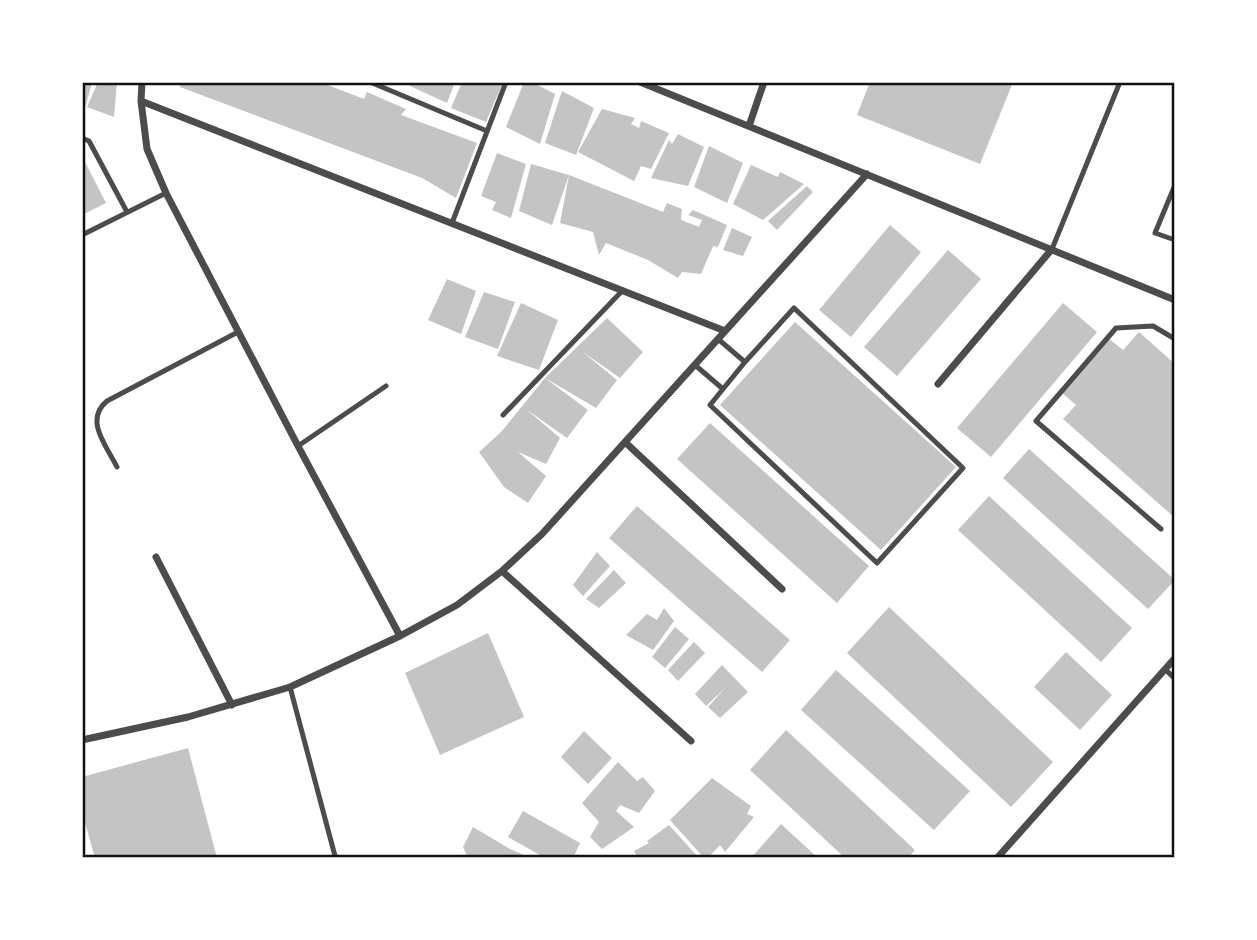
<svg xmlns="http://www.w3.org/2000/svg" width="1257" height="940" font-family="'Roboto Condensed',sans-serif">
<rect width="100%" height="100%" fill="#fff"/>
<!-- building -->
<path fill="#c4c4c4" d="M82,82L92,83L83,115H82Z
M98,82H117L114,117L87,107Z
M181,82H320L364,99L367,92L406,109L401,115L477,143L456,198L422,178L180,87Z
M411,82H455L447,103L410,86Z
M462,82H503L486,122L451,108Z
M524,82H532L555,94L540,144L506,127Z
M870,82H1013L980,164L857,115Z
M562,91L594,108L576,155L545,143Z
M602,109L635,118L631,124L639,128L641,121L669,133L651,169L641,166L634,181L578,152Z
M678,134L704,147L688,186L651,178L669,140L672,144Z
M709,146L743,163L727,203L694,187Z
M497,153L526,164L511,218L492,210L496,202L481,196Z
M82,156L106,203L82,215Z
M531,164L569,175L663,212L667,203L682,209L681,220L699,227L702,220L688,215L693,210L727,225L718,247L713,246L701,274L682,272L678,278L648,260L606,243L599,255L593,232L560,223L569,175L552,225L519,211Z
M751,165L778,177L780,172L804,184L763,220L733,204Z
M807,186L813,192L777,230L768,221Z
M890,225L921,252L851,337L819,310Z
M732,228L752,237L743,256L723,250Z
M948,250L981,279L897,376L864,347Z
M447,279L476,291L461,334L428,320Z
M484,292L515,302L498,349L465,337Z
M521,303L558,320L539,370L497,356Z
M1063,303L1097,332L991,457L957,428Z
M607,318L643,352L620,378L583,352L617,380L596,408L545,378L588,410L567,438L526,409L560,438L546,464L518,452L546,476L528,503L504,487L479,452L501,432L545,378Z
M795,322L956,467L881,550L720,405Z
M1139,332L1175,364V518L1063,419L1076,405L1061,392L1108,338L1123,350Z
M710,423L869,566L837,603L677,459Z
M1029,449L1175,580L1148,609L1003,478Z
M989,496L1132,628L1101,662L958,530Z
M637,506L790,640L762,672L609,538Z
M597,552L610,566L583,596L573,585Z
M614,570L626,583L599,608L586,599Z
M889,607L1053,762L1011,807L847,653Z
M664,608L674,621L653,650L626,635L647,614L657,620Z
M675,627L689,639L665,668L652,657Z
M488,633L524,717L440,755L405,673Z
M694,642L705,653L678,681L668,670Z
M1066,652L1112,695L1080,730L1034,687Z
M722,665L748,692L720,718L708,707L725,688L706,706L695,694Z
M836,670L970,791L934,830L801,710Z
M786,730L915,850L908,858H845L750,770Z
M584,731L612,758L588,784L561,757Z
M188,748L217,858H95L82,812V777Z
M618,762L637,781L643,777L655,791L639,813L620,805L616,811L634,827L602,849L590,837L599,822L582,803Z
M712,778L751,806L747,814L754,817L725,852L720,845L708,858H704L670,820Z
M523,811L580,843L573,858H545L508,837Z
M781,824L818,858H751Z
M669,825L699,858H638L634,851L649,843L647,841Z
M473,827L510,849L531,858H468L463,847Z"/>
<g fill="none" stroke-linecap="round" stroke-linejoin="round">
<!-- service -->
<path stroke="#4c4c4c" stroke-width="5" d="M370,82L487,131
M82,138L89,141L127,212
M1175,185L1155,233L1175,240
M452,223L506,82
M82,235L166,193
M1052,249L1120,82
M794,308L963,468L877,563L710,405L745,362Z
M718,339L745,362
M695,365L723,389
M503,415L623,290
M298,446L386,386
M117,467C106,445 84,420 107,401L238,332
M1161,529L1036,421L1116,328L1153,326L1175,339
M1165,669L1175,679
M290,687L335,856"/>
<!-- minor -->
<path stroke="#4c4c4c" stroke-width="7" d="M142,82L141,101L147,149L166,193L298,446L400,636
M640,82L1175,300
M141,101L725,331
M749,126L764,82
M938,384L1052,249
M625,442L782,589
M156,557L232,705
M502,571L691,741
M82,740L188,717L290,687L400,636L457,605L502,571L542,534L867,174
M997,858L1175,658"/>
</g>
<!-- border -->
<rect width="1257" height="940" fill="none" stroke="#ffffff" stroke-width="168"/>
<rect x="84" y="84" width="1089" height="772" fill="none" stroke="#111" stroke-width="2.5"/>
</svg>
